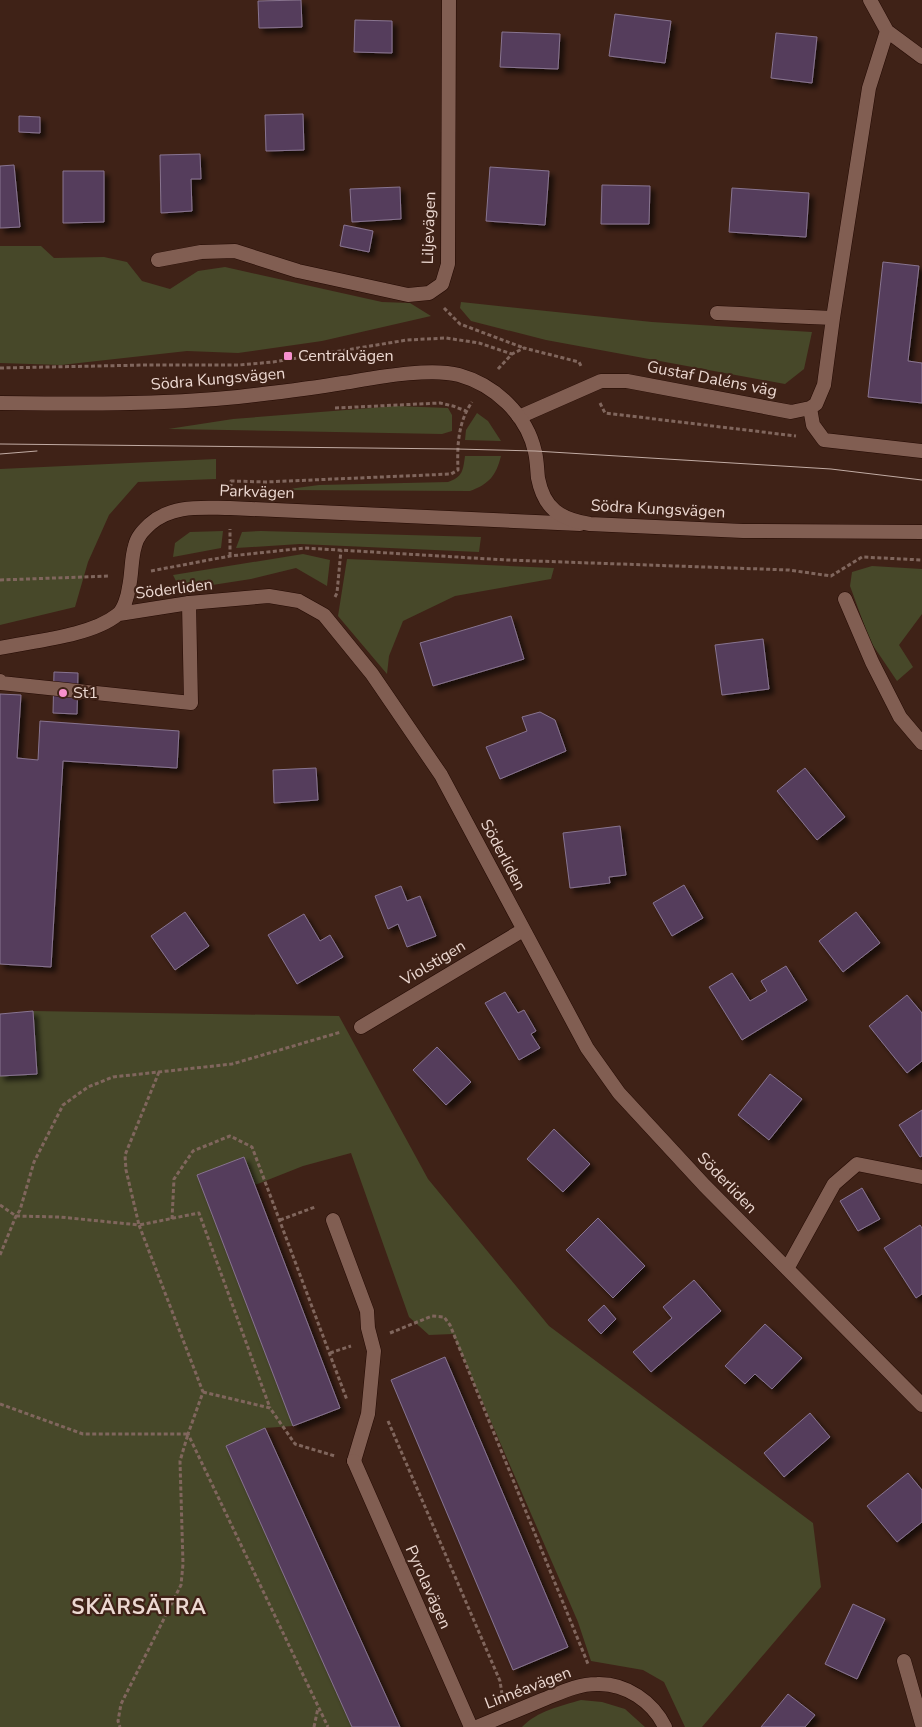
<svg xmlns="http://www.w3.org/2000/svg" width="922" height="1727" font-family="'Nunito Sans',sans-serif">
<defs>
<filter id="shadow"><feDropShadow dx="4.5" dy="4.5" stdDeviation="2.5" flood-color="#0009"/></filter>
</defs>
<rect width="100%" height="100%" fill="#3f2217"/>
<!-- green -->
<path fill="#474829" d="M0,246H41L54,258L104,257L127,262L142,281L170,289L198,271L225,267L382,302L410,303L431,316L322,341L238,353L187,351L61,365L0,363Z
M461,302L652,322L812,332L804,369L785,384L546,340L471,321L460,308Z
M396,406L448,408L452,415V431L442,434L168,429L233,419Z
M477,413L488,421L501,441L465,440L466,430Z
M465,456H501C496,476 489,484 470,491L281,490L319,485L448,482C463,477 463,470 465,456Z
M216,459V479L138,482L109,515L88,562L75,607L0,625V469Z
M223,531L221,548L173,557L175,543L190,532Z
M261,531L481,537L479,552L300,544L236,548L242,532Z
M303,554L330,560L327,586L296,568L251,579L193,588L178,585L173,575Z
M347,559L554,568L551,579L455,596L403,621L389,656L387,674L338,616Z
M872,566L922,569V614L899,645L913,667L897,681L870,641L850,586L852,572Z
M33,1011L339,1016L428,1179L549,1326L813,1523L821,1587L702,1727H685L664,1682L643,1670L591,1661L578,1622L453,1334L429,1335L409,1317L351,1153L303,1166L255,1185L244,1157L197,1175L293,1426L265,1428L226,1446L352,1727H0V1076L37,1074Z
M581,1700L602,1702L625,1709L645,1727H522C537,1711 561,1706 581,1700Z"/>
<!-- building -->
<path fill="#543e5c" stroke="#887490" filter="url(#shadow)" d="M301,0L302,27L259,28L258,1Z
M615,14L671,21L665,63L609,56Z
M355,20L392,21V53L354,52Z
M502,32L560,34L558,69L500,67Z
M776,33L817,37L812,83L771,78Z
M303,114L304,150L266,151L265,115Z
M19,116L40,117V133L19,132Z
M200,154L201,179H191L192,211L161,213L160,155Z
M14,165L20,227L0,228V166Z
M490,167L549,171L545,225L486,221Z
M63,171H104V222L63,223Z
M602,185L650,186L649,224H601Z
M400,187L401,219L352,222L350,189Z
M732,188L809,193L806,237L729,232Z
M344,225L373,231L369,252L340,246Z
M883,262L919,266L908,361L922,363V403L868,397Z
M511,616L524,659L433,686L420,643Z
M763,639L769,689L722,695L715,645Z
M54,672L78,673L77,714L53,713Z
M0,694L21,695L17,758L38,760L40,721L179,731L177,768L63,761L51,967L0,964Z
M540,712L555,720L566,751L500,779L486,747L527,731L522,717Z
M316,768L318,800L274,803L273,770Z
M805,768L845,817L817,840L777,791Z
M620,826L626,875L609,877L610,883L570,888L563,833Z
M684,885L703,918L672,936L653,903Z
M401,886L407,901L420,896L436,936L407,947L398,924L388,929L375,896Z
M185,912L209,946L175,970L151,936Z
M856,912L880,943L843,972L819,941Z
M304,914L320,941L330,935L343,957L297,984L268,935Z
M786,966L807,1000L742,1040L709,987L732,973L750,1001L767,991L761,981Z
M505,992L518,1013L524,1010L536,1031L531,1034L540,1048L519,1060L485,1003Z
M907,995L922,1013V1061L907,1073L869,1026Z
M33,1011L37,1074L0,1076V1014Z
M437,1047L471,1082L446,1105L413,1070Z
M770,1074L802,1099L769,1140L738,1115Z
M922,1110V1156L920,1157L899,1125Z
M554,1129L590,1164L563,1192L527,1159Z
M244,1157L340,1408L293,1426L197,1175Z
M862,1188L880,1219L858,1231L840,1201Z
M598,1218L645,1266L613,1298L566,1250Z
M920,1225L922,1228V1294L916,1298L884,1248Z
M694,1280L721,1311L651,1372L633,1352L672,1318L663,1307Z
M604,1305L616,1319L601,1334L588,1320Z
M765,1324L802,1358L772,1389L755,1374L745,1384L725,1366Z
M445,1357L568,1647L513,1670L391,1380Z
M810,1413L830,1437L784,1477L764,1453Z
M265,1428L400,1727H352L226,1446Z
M908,1473L922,1490V1522L897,1542L867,1506Z
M853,1604L885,1619L857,1679L825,1664Z
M788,1694L815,1715L805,1727H761Z"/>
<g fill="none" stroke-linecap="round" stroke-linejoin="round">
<defs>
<path id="service" d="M0,681L1,683L191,703L189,603
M333,1220L367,1311L368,1328L374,1351L368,1414L354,1461
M904,1661L922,1724"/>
<path id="minor" d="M870,0L887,31L922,57
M158,260L201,252L235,251L298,271L408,295L429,293L442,284L448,264L449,0
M717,313L833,318
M810,408L813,425L824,440L922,451
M519,417L601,381H627L791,412L810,408L816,404L824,385L833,318L869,88L887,31
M845,599L872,662L900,717L922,743
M119,614L189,603L269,596L299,601L324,615L372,674L441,775L587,1048L619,1093L704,1185L922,1405
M0,648C33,641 91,636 117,615C124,610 128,595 129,587C132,574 131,558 135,546C137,536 144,530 150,524C173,504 202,508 230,508L580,524
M361,1027L523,930
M787,1269L834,1184L857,1164L922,1177
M354,1461L471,1727
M477,1727C499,1718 520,1709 542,1700C560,1693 577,1684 597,1684C626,1683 653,1702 665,1727"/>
<path id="secondary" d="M0,403C80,404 159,405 238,397C273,393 308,389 343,383C374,378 429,367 459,375C495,385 527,415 535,452C537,460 537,469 538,478C544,509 560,519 590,524L743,531L922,532"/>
</defs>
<!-- service casing -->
<use href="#service" stroke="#240a03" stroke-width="15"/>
<!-- minor casing -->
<use href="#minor" stroke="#240a03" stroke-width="15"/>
<!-- secondary casing -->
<use href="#secondary" stroke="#240a03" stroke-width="15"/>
<!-- path -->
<path stroke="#80665d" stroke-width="3" stroke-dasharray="4 2.5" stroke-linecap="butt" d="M444,308L460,324L524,348
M0,368L146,365H239L273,362L407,340L446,338L479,343L512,354
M498,369L512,354L524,348L579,362L581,366
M600,403L605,413L796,436
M335,408L440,403L453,406L466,411
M231,488V481L265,482L451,474L458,470C457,446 458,422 472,402
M230,556V529
M151,571L230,556L305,548L507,560L789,570L831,576L862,557L922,560
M0,580L110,576
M335,597L337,593L341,550
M159,1072L125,1155L126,1170L139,1225L199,1213L270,1408
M0,1205L16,1216L60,1217L139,1225L203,1392L188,1434L328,1727
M172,1219L174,1179L193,1151L230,1136L252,1147L347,1400
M280,1220L315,1207
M0,1255L16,1216L20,1210L34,1162L63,1105L88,1087L113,1077L232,1064L341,1032
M390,1333L432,1316L444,1317L450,1325L588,1664
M330,1353L351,1346
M203,1392L270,1408L295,1444L335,1456
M0,1404L83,1434H188L180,1461L183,1564L181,1585L121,1704L118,1721L120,1727
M388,1421L500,1681L502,1694
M314,1727L318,1708"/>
<!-- service -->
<use href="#service" stroke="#815e52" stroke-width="14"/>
<!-- minor -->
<use href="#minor" stroke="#815e52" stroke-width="14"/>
<!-- secondary -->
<use href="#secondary" stroke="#815e52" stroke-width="14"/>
<!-- tram -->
<path stroke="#c2aca4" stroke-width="1" d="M0,444L457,449L535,451L831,469L922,480
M0,454L37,451"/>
</g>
<!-- markers -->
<g fill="#f790cd" stroke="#3f2217" stroke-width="2">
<rect x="283" y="351" width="10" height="10" rx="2.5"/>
<circle cx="63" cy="693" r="5"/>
</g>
<g text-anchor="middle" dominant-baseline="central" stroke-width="4.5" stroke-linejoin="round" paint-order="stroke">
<!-- street labels -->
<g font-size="16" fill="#ecd8d1" stroke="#3f2217">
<text transform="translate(429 228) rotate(-88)">Liljevägen</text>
<text transform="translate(218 379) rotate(-5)">Södra Kungsvägen</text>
<text transform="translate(712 379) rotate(11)">Gustaf Daléns väg</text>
<text transform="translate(257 492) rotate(2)">Parkvägen</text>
<text transform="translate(658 509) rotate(3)">Södra Kungsvägen</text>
<text transform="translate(174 589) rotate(-7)">Söderliden</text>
<text transform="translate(503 855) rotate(62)">Söderliden</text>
<text transform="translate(433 963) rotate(-31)">Violstigen</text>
<text transform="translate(727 1183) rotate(46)">Söderliden</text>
<text transform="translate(428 1587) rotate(66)">Pyrolavägen</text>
<text transform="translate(528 1688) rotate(-21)">Linnéavägen</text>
</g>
<!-- poi labels -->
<g font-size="16" fill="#ecd8d1" stroke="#3f2217" text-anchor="start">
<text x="298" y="356">Centralvägen</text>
<text x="73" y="693">St1</text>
</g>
<!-- district labels -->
<g font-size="21" font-weight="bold" letter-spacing="1" fill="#ecd8d1" stroke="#3f2217">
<text x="139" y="1607">SKÄRSÄTRA</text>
</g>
</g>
</svg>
